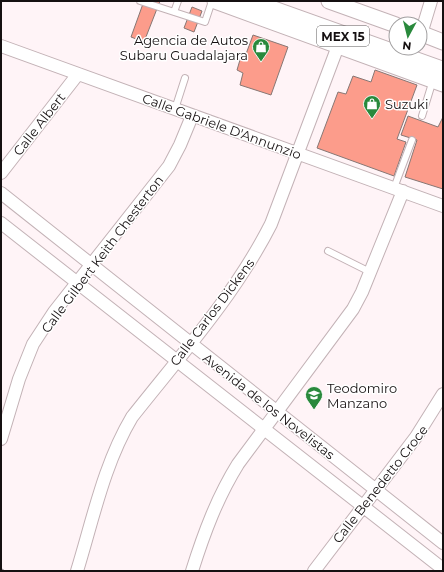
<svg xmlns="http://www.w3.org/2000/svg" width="444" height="572" font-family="Montserrat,sans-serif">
<rect width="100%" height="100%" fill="#fff4f7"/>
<!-- building -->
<path fill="#fc9c8b" stroke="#877774" d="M144,1H160L144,42L131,37Z
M192,7L202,11L194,32L184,28Z
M253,35L288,47L271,95L240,85L243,73L237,70L242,53L246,54Z
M375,70L417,85L397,139L406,142L394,176L317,148L338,92L346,94L353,76L371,82Z
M408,116L438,127L443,117V189L405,177L417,140L401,135Z"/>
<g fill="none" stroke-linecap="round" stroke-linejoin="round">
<defs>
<path id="service" d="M140,1L205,22L212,1
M174,12L178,1
M175,109L185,78
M422,116L433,80
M394,188L412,140
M328,251L370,272"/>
<path id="minor" d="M421,34L431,1
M1,46L443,206
M1,173L78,74
M1,193L443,543
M1,223L443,569
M1,439L19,379L33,344L54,312L169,166L180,145L192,116
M77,571C93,519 104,464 132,417C181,355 235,295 271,224L338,46
M192,571C204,533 217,498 238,464L353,309L362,292L403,191
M314,571L416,437L443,394"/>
<path id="tertiary" d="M215,1L443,84
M329,1L396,25
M420,33L443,42"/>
<path id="trunk" d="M244,1L443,72"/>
</defs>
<!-- service casing -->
<use href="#service" stroke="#c3b2b6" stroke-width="8"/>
<!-- minor casing -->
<use href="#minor" stroke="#c3b2b6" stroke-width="14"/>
<!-- tertiary casing -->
<use href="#tertiary" stroke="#c3b2b6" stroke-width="17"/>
<!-- trunk casing -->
<use href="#trunk" stroke="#c3b2b6" stroke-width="22"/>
<!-- path -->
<path stroke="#9b9395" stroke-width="2" stroke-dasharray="3 3" stroke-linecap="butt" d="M1,569L4,571"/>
<!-- service -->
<use href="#service" stroke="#fff" stroke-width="6"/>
<!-- minor -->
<use href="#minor" stroke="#fff" stroke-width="12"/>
<!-- tertiary -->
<use href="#tertiary" stroke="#fff" stroke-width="15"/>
<!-- trunk -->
<use href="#trunk" stroke="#fff" stroke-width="20"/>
</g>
<!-- icons -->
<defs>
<symbol id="shop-pin" viewBox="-11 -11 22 30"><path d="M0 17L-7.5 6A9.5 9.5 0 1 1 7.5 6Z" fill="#29893c" stroke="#fff"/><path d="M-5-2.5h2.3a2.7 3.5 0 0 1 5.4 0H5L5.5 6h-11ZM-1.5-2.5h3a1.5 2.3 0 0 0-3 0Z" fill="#fff"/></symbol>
<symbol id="school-pin" viewBox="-11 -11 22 30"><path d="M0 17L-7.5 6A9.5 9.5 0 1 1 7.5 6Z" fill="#29893c" stroke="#fff"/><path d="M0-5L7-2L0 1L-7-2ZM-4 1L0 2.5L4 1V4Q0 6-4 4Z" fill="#fff"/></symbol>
</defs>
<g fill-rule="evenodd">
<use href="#shop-pin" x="251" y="37" width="20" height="27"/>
<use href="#shop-pin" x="362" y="94" width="20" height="27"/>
<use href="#school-pin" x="304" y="385" width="20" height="27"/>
</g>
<g text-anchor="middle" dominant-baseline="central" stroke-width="3" stroke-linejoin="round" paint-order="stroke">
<!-- shield labels -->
<rect fill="#fff" stroke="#5b5858" stroke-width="1" x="317" y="26" width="52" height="20" rx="3"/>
<g font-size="12" font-weight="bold" fill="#151011">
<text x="343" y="36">MEX 15</text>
</g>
<!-- poi labels -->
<g font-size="13" fill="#151011" stroke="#fff" text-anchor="start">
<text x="248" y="40" text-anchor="end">Agencia de Autos<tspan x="248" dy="15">Subaru Guadalajara</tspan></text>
<text x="385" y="104">Suzuki</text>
<text x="327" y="388">Teodomiro<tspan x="327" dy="15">Manzano</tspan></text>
</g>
<!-- street labels -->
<g font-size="13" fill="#151011" stroke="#fff">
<text transform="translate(39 124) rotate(-52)">Calle Albert</text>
<text transform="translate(222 126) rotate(20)">Calle Gabriele D'Annunzio</text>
<text transform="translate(102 254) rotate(-53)">Calle Gilbert Keith Chesterton</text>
<text transform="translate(212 312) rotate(-53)">Calle Carlos Dickens</text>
<text transform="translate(269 406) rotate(38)">Avenida de los Novelistas</text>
<text transform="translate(380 484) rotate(-52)">Calle Benedetto Croce</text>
</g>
</g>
<!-- border -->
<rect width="444" height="572" fill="none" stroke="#151011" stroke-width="4"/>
<!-- north arrow -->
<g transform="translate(408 36) rotate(187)"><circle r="19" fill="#ffffff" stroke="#a19fa0"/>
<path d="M0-3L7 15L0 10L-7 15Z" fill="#29893c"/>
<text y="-6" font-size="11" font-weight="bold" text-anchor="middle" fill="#151011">N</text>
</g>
</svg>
